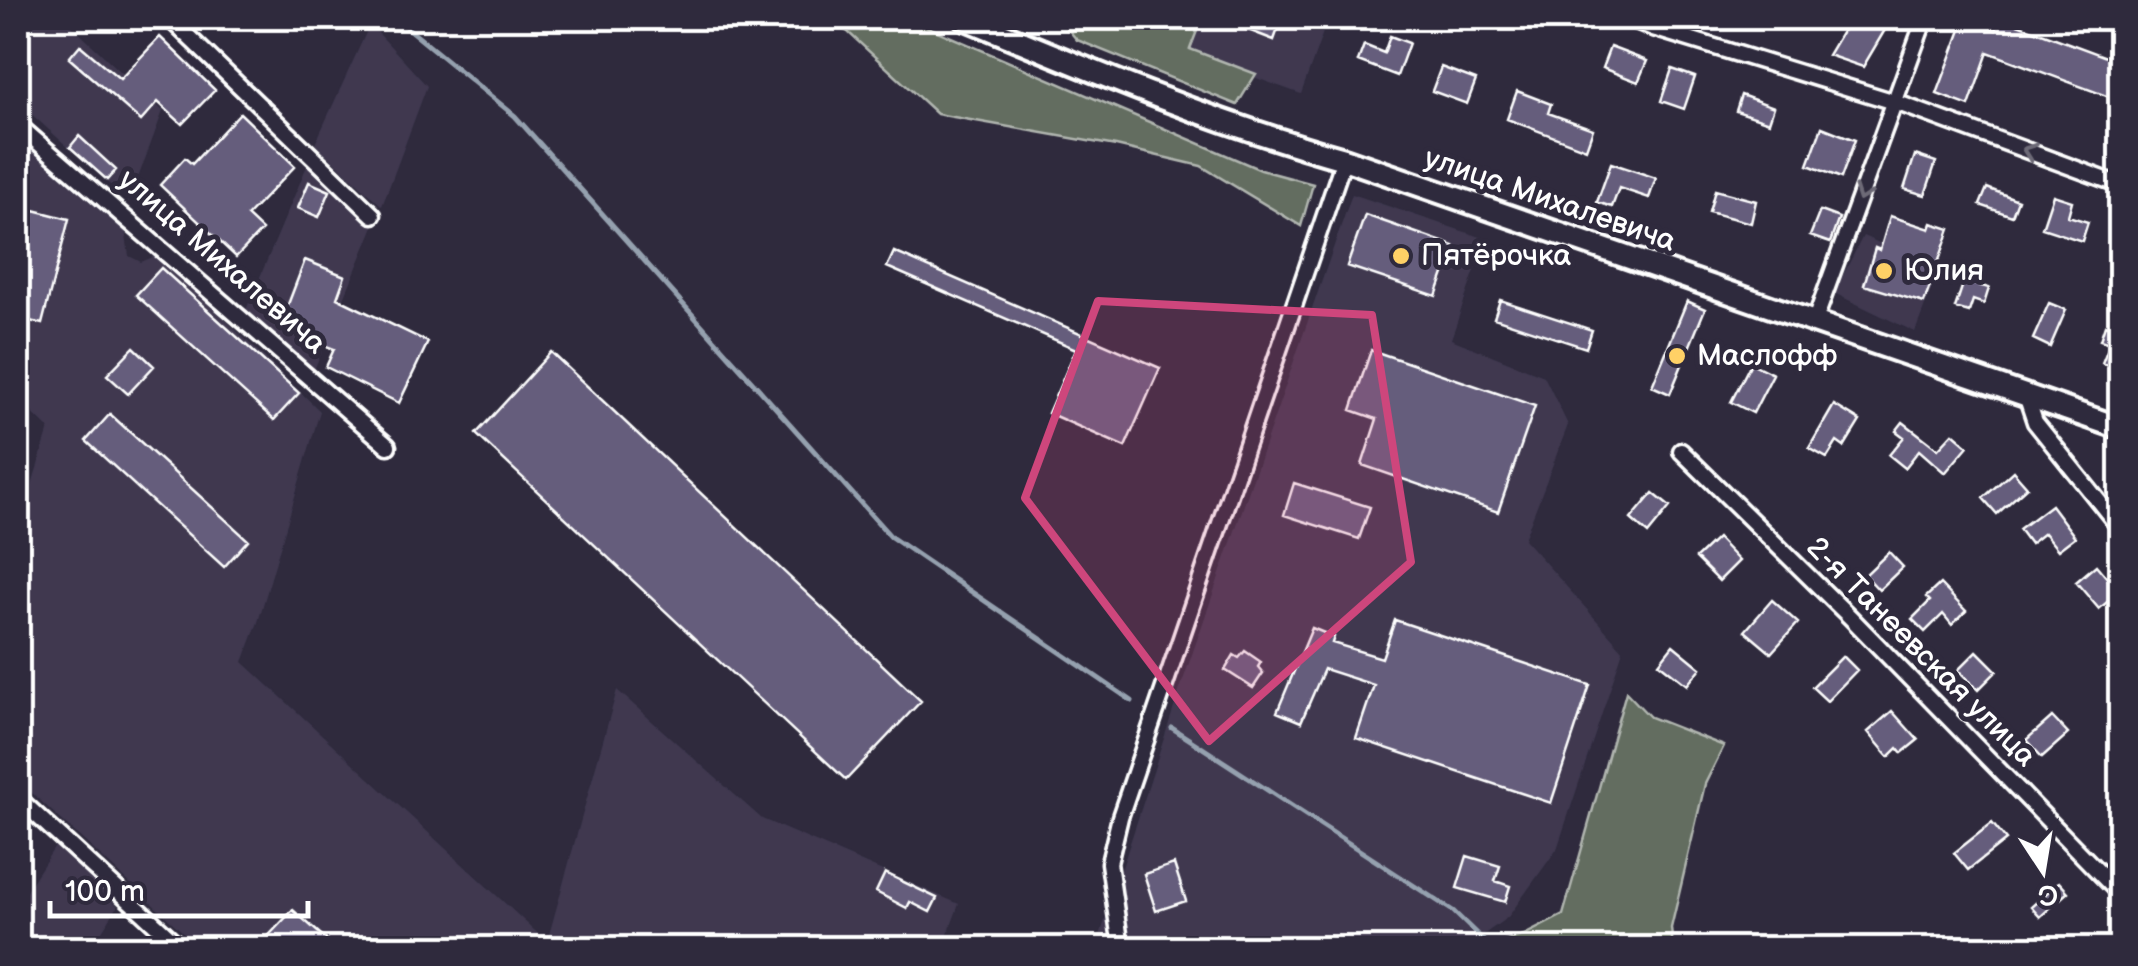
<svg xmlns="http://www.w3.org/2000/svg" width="2138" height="966" font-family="'Balsamiq Sans',sans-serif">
<rect width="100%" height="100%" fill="#2f2a3d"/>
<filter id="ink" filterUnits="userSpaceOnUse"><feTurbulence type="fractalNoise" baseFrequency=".01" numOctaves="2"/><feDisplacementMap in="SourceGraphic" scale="20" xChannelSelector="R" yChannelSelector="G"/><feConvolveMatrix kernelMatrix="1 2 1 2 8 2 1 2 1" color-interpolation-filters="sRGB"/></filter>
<g filter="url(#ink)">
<!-- built -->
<path fill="#3f3950" d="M36,18H63L163,111L129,202L18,102V37L28,47Z
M1197,18H1328L1301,94L1186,53Z
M370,24L427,86L382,206L315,144Z
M18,132L125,229L129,256L141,262L158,255L320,411L258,622L243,662L547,942L617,690L762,819L959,904L943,948H200L18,780V530L49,429L18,399Z
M309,161L374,226L314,370L246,310Z
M1352,194L1486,239L1451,339L1544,376L1568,425L1524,539L1623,650L1557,849L1508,917L1465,948H1096L1180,689Z
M1863,236L1939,269L1915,332L1834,293Z
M56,845L118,906L91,948H18V904Z"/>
<!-- green -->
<path fill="#636d61" stroke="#b1b6b0" stroke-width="2.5" d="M821,18H907L1261,170L1313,184L1301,226L1201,166L1116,146L937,114L848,32Z
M1066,18H1202L1190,49L1256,74L1237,105L1077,40L1067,28Z
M1626,692L1650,717L1724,746L1705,784L1671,928L1673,948H1481L1524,935L1563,915Z"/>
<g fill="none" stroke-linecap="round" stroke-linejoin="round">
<!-- stream -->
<path stroke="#95a1af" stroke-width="5" d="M395,18L515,116L891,537L1132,701
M1172,728L1453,911L1491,948"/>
</g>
<!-- building -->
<path fill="#655d7b" stroke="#fff" stroke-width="2.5" d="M1217,18H1282L1274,40Z
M1850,18H1892L1863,67L1828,55Z
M2001,18L2120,62V101L1988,52L1969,106L1937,94L1965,19L1996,30Z
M1390,36L1409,43L1397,76L1358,61L1364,45L1384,53Z
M160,37L215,90L182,124L158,102L141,121L69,58L80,45L120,79Z
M1610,47L1647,61L1638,82L1602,68Z
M1441,67L1476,80L1467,104L1432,91Z
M1672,69L1695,77L1684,109L1661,101Z
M1517,91L1551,104L1548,113L1593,129L1586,149L1507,119Z
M1741,95L1774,107L1769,122L1736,111Z
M240,113L295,166L247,216L262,230L236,257L160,185L185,158L192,164Z
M1822,127L1855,140L1841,178L1808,165Z
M79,136L116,170L107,180L70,147Z
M1915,155L1936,162L1925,195L1904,189Z
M1611,163L1656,178L1649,198L1619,188L1612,207L1597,202Z
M309,182L330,191L319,217L298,208Z
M1987,188L2018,200L2012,216L1980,205Z
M1715,190L1756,201L1751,223L1709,212Z
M2053,195L2072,201L2068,216L2088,222L2082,241L2042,228Z
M18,206L69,219L42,324L18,318Z
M1820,211L1839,218L1830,243L1810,236Z
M1365,215L1454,246L1436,296L1347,266Z
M1890,216L1930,229L1932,223L1950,229L1924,303L1864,285L1875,248L1880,250Z
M894,252L1160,368L1125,447L1048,413L1076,349L887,267Z
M305,260L345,276L337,298L428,342L399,403L326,367L334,349L279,328Z
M161,268L299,393L274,420L136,295Z
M1964,281L1989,288L1984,304L1973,300L1969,312L1955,308Z
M1500,300L1592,330L1586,348L1494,318Z
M1687,301L1705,309L1670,394L1652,386Z
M2049,303L2066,310L2050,347L2033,339Z
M2119,318L2120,355L2116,368L2102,363L2110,343L2100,340L2105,325L2115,329Z
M134,347L154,366L128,394L107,375Z
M1371,350L1535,406L1498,512L1362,465L1377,419L1351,410Z
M551,352L921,701L846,780L476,434Z
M1751,363L1773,374L1753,413L1731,402Z
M1834,405L1860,421L1844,447L1837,442L1827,458L1809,448Z
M110,414L248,540L224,567L86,441Z
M1903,422L1938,449L1953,433L1968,446L1945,473L1919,450L1905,468L1889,455L1904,437L1896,431Z
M2013,471L2027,487L1997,514L1983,498Z
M1294,483L1370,507L1359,539L1284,515Z
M1653,493L1670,507L1648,534L1631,519Z
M2051,505L2075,537L2058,550L2044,533L2030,544L2019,529Z
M1717,538L1739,561L1719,581L1696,558Z
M1889,552L1903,567L1879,590L1865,575Z
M2096,565L2119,592L2099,609L2076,582Z
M1940,584L1966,611L1952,625L1943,614L1925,632L1912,619L1930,601L1926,597Z
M1772,600L1798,623L1771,653L1745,631Z
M1395,620L1590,685L1551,803L1356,738L1374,685L1324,669L1301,722L1277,712L1312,628L1334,637L1332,643L1382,658Z
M1673,645L1701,668L1687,685L1659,663Z
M1245,651L1261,662L1258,667L1263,673L1253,688L1225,670L1234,655L1239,658Z
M1977,651L1997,671L1978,690L1958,670Z
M1843,656L1857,670L1827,701L1812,687Z
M1892,711L1918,740L1902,753L1898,748L1889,757L1868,732Z
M2052,717L2068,734L2042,757L2026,740Z
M1992,823L2006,840L1968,870L1954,853Z
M1467,856L1500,866L1495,881L1510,886L1505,902L1457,888Z
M1174,864L1186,901L1156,911L1144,874Z
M885,873L937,898L930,912L910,902L907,908L876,892Z
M2059,882L2068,892L2040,917L2031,907Z
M293,910L336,948H257Z"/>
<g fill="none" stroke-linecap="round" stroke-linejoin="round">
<defs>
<path id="street" d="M169,18L373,215
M1629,18L1653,28L1895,102L2120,185
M18,125L388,446
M1814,323L1925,18
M2027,398L2035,422L2120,528
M1681,451L1850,617L2120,894
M18,798L181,948
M1121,948L1109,863L1120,817L1344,159"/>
<path id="secondary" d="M964,18C1089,70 1214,123 1344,159L2120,428"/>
</defs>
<!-- street casing -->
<use href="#street" stroke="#fff" stroke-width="21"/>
<!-- secondary casing -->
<use href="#secondary" stroke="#fff" stroke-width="28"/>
<!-- street -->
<use href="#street" stroke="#2f2a3d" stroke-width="14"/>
<!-- secondary -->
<use href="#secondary" stroke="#2f2a3d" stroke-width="20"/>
</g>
<!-- one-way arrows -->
<defs><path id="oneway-chevron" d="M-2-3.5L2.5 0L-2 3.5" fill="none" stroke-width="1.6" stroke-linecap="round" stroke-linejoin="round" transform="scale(2.5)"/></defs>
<g stroke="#6d6a77">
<use href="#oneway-chevron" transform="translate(2029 151) rotate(-160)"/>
<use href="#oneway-chevron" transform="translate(1862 194) rotate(110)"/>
</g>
</g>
<!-- marked area -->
<path fill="#ce467c" fill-opacity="0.2" stroke="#ce467c" stroke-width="8" stroke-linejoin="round" d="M1098,301L1372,315L1411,562L1209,741L1025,498Z"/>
<!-- markers -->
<g fill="#ffd166" stroke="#2f2a3d" stroke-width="4">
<circle cx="1401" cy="256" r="10"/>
<circle cx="1884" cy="271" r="10"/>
<circle cx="1677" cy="356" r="10"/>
</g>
<g text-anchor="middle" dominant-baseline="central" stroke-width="10" stroke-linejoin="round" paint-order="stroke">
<!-- street labels -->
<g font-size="30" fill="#fff" stroke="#2f2a3d">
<text transform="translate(1550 200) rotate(19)">улица Михалевича</text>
<text transform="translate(222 262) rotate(41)">улица Михалевича</text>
<text transform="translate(1921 652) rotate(45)">2-я Танеевская улица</text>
</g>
<!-- poi labels -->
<g font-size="30" fill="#fff" stroke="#2f2a3d" text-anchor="start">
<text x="1421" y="256">Пятёрочка</text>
<text x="1904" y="271">Юлия</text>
<text x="1697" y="356">Маслофф</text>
</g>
</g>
<!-- margin -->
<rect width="2138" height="966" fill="none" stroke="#2f2a3d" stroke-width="60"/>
<rect x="30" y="30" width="2078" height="906" fill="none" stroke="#fff" stroke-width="4" filter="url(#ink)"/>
<!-- north arrow -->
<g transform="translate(2043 871) rotate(168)" stroke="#2f2a3d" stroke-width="8" paint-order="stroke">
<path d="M0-8L18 38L0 25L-18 38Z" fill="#ffffff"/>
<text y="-15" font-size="28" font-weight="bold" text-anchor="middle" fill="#ffffff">С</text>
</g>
<!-- scale -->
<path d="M50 901v15h258v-15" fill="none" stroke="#ffffff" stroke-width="5"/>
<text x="65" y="901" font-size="30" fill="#ffffff" stroke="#2f2a3d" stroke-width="8" paint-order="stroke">100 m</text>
</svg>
